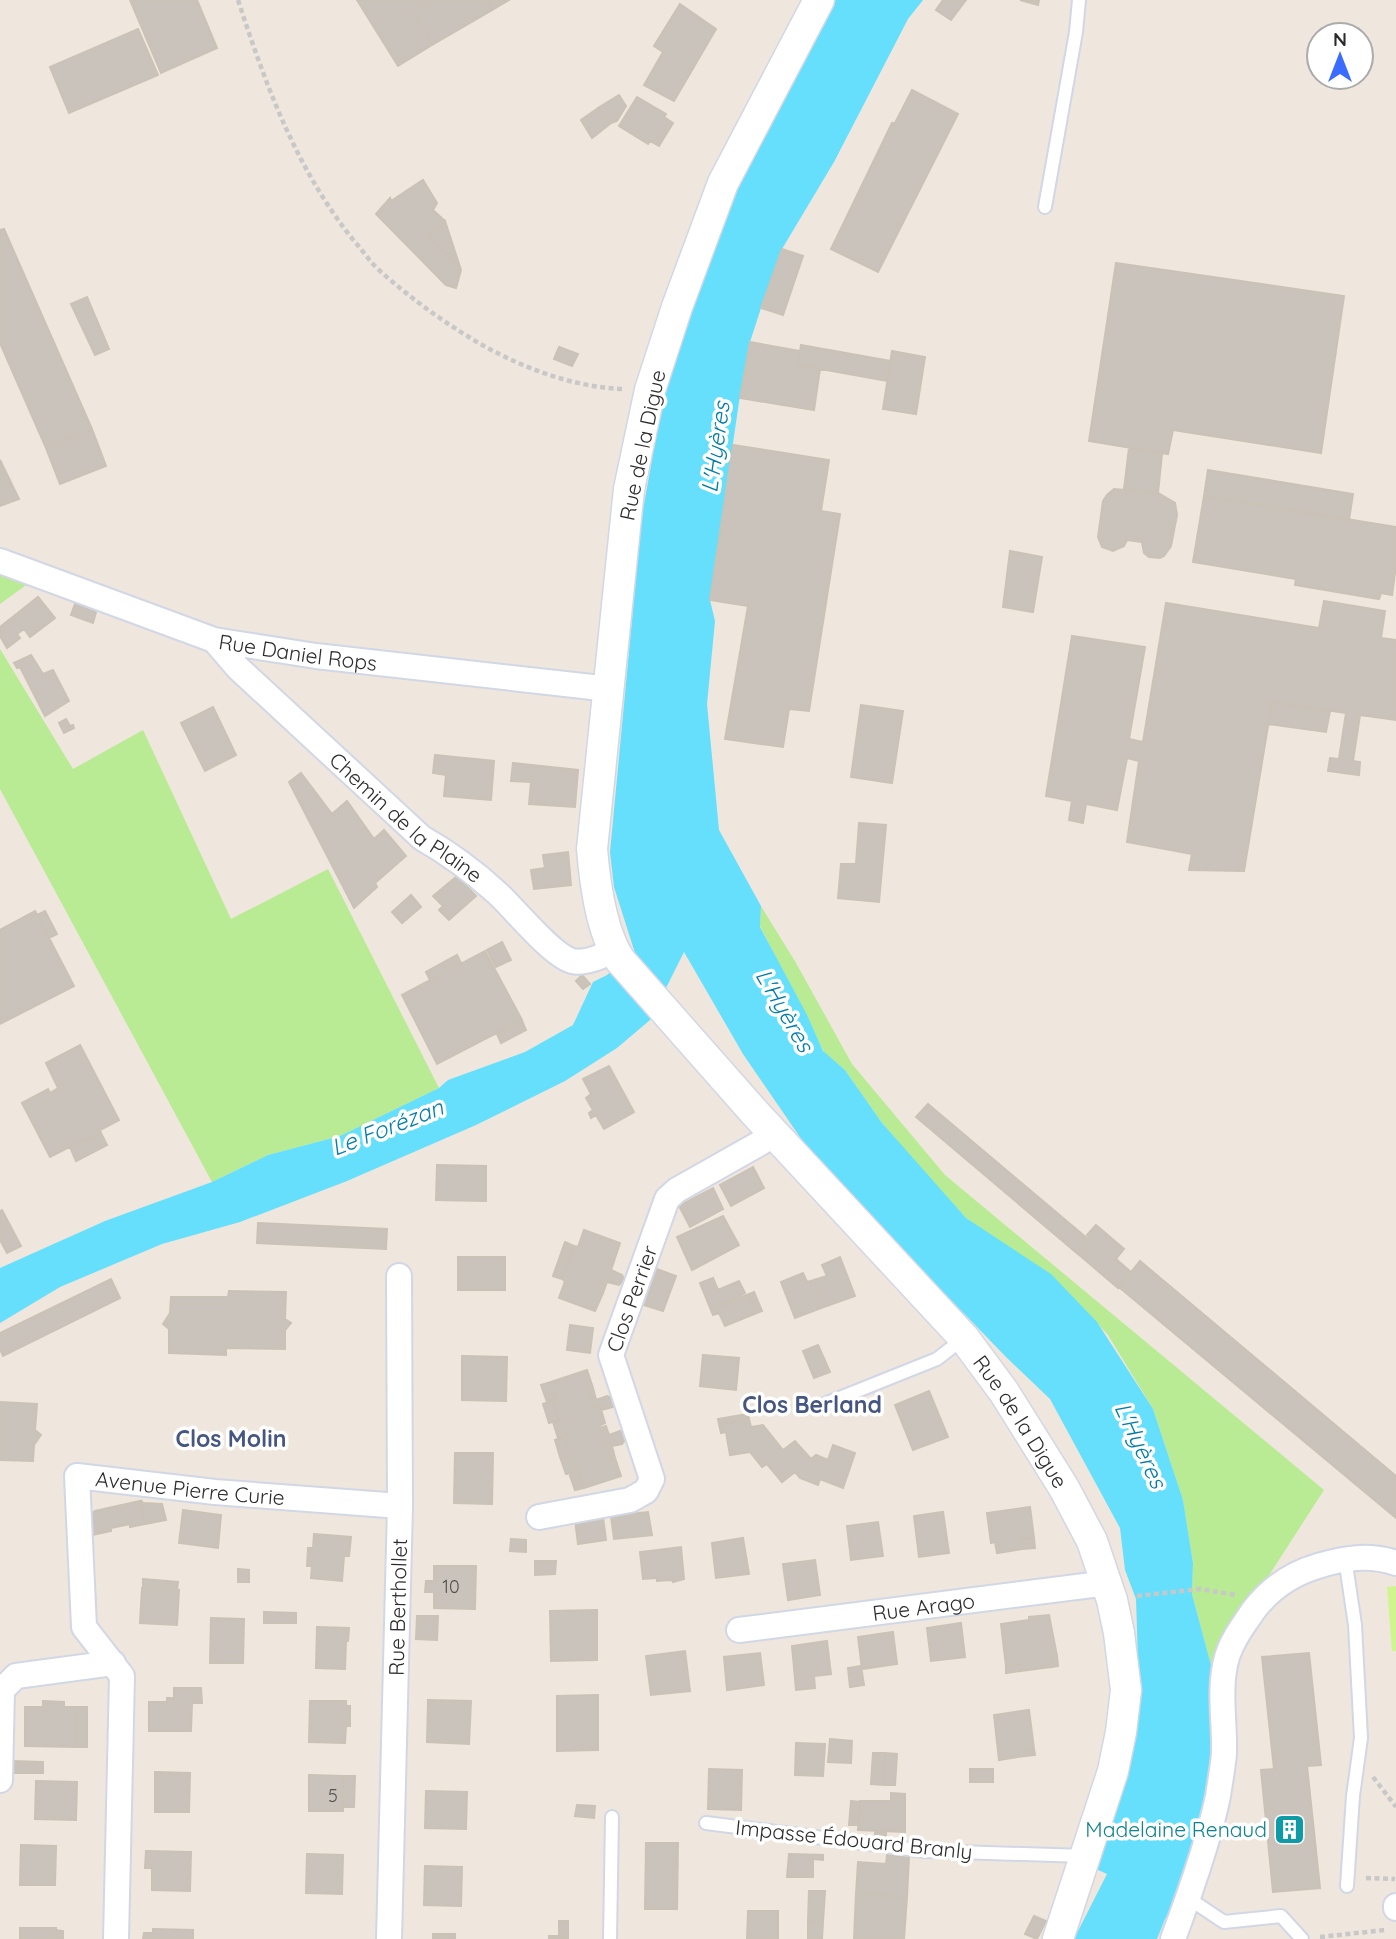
<svg xmlns="http://www.w3.org/2000/svg" width="1396" height="1939" font-family="Quicksand,sans-serif">
<rect width="100%" height="100%" fill="#efe6dd"/>
<!-- green -->
<path fill="#b8eb93" d="M0,572L33,580L0,604Z
M0,649L73,769L143,730L231,919L328,869L439,1088L340,1136L268,1155L212,1182L0,789Z
M761,906L796,963L852,1064L945,1175L1324,1490L1211,1665L1192,1594L1193,1563L1183,1500L1153,1409L1108,1335L1066,1290L966,1218L923,1172L882,1123L845,1070L825,1054L760,926Z"/>
<!-- pitch -->
<path fill="#d0f48e" d="M1396,1586V1651H1392L1387,1587Z"/>
<!-- water -->
<path fill="#65dffc" d="M831,0H923L908,19L834,162L782,249L761,308L750,342L739,402L710,600L715,621L707,704L719,830L761,906L760,927L807,1015L823,1051L845,1070L882,1123L966,1218L1051,1274L1097,1322L1153,1409L1183,1500L1193,1563L1192,1594L1211,1665L1216,1738L1203,1814L1181,1896L1165,1919L1157,1939H1074L1107,1874L1094,1868L1139,1692L1136,1599L1125,1570L1120,1528L1050,1399L1006,1357L815,1159L743,1054L684,952L650,1020L617,1048L565,1081L476,1125L347,1181L240,1222L162,1244L60,1287L0,1323V1268L105,1221L212,1182L268,1155L340,1136L439,1088L448,1080L525,1052L573,1025L593,982L607,975L635,953L614,887L610,852L642,515L665,389L683,328L736,184Z"/>
<!-- building -->
<path fill="#cac3bc" stroke="#cbc2b6" stroke-width="2" d="M130,0H197L217,48L161,73Z
M357,0H434L413,13L432,45L398,66Z
M434,0H487L492,10L432,45L413,13Z
M487,0H509L492,10Z
M943,0H966L951,20L936,10Z
M1020,0H1039L1038,5Z
M680,4L716,29L674,101L644,85L663,52L654,46Z
M138,29L158,75L69,113L50,67Z
M912,90L958,114L878,272L831,249L892,123H895Z
M619,95L626,106L617,121L611,123L598,108Z
M637,97L666,114L664,117L673,123L659,146L650,141L648,144L619,126Z
M598,108L611,123L592,138L581,120Z
M423,180L437,203L433,210L445,221L429,238L461,270L456,288L446,285L376,214L390,198L391,201Z
M445,221L461,270L429,238Z
M4,229L92,429L46,448L0,343V230Z
M782,249L803,256L783,315L761,308Z
M1116,263L1344,296L1321,453L1173,430L1168,454L1089,441Z
M87,297L109,349L95,355L71,304Z
M750,342L800,351L798,365L820,369L814,410L740,398Z
M801,345L891,361L888,381L798,365Z
M559,347L578,354L572,366L554,359Z
M892,351L925,357L916,414L883,409Z
M92,429L106,466L60,484L46,448Z
M733,445L829,460L821,511L840,514L809,711L789,709L783,747L725,739L748,606L710,600Z
M1129,448L1162,454L1158,493L1124,489Z
M0,460L19,499L0,506Z
M1208,470L1353,494L1349,520L1204,496Z
M1114,489L1158,493L1175,503L1177,515L1171,546L1164,556L1160,558L1149,557L1144,553L1142,542L1127,540L1124,546L1113,551L1102,547L1098,537L1103,501L1107,495Z
M1204,496L1396,527V566L1392,595L1381,593L1379,599L1295,585L1296,579L1193,562Z
M1010,551L1042,557L1033,612L1003,607Z
M38,597L55,618L30,637L24,629L17,634L20,638L7,648L0,636V627Z
M1324,601L1385,611L1381,638L1396,640V720L1360,715L1353,761L1360,762L1359,775L1328,771L1330,758L1339,759L1346,713L1272,702L1244,871L1189,870L1192,854L1127,842L1139,761L1127,758L1117,810L1086,804L1083,823L1069,820L1072,801L1046,796L1072,636L1145,647L1129,739L1143,742L1166,603L1319,628Z
M75,604L96,612L93,623L71,615Z
M31,655L43,674L53,670L69,701L45,716L20,667L17,668L14,663Z
M1272,702L1330,711L1326,732L1268,724Z
M861,705L903,711L892,783L851,777Z
M213,707L236,755L205,771L181,723Z
M66,719L70,726L73,725L74,728L64,733L59,723Z
M435,755L494,761L491,800L444,796L446,775L433,773Z
M513,763L578,770L575,807L529,804L531,782L511,781Z
M301,773L332,814L347,801L374,839L384,830L406,856L375,883L377,887L354,908L289,782Z
M859,823L886,825L879,902L838,898L841,864H856Z
M568,852L571,885L534,889L531,870L545,868L543,855Z
M457,876L476,896L449,920L439,910L443,906L433,896Z
M411,895L421,907L402,923L392,912Z
M35,911L74,986L0,1024V930Z
M45,911L57,934L49,938L37,915Z
M502,942L511,960L496,967L487,950Z
M485,951L522,1020L437,1064L402,995Z
M457,955L461,963L430,980L426,972Z
M582,975L590,984L583,989L576,981Z
M522,1021L526,1030L501,1043L497,1034Z
M80,1045L119,1120L100,1130L101,1133L86,1142L85,1139L50,1157L22,1103L48,1089L50,1093L58,1088L46,1063Z
M609,1066L634,1112L604,1129L596,1115L591,1118L589,1113L593,1110L586,1098L591,1094L583,1079Z
M928,1104L1089,1240L1078,1254L916,1117Z
M101,1133L107,1145L76,1161L70,1147Z
M437,1165L486,1166V1201L436,1200Z
M753,1167L764,1188L731,1206L720,1185Z
M713,1188L723,1209L690,1227L679,1206Z
M2,1210L21,1246L7,1253L0,1240V1211Z
M723,1216L739,1245L692,1270L677,1237Z
M258,1223L387,1229L386,1249L257,1243Z
M1096,1225L1124,1249L1116,1259L1131,1272L1118,1288L1078,1254L1091,1239L1087,1235Z
M584,1230L620,1243L614,1261L609,1259L597,1291L603,1293L595,1311L559,1298L565,1281L562,1279L574,1246L578,1247Z
M565,1242L574,1246L568,1263L559,1259Z
M458,1257H505V1290H458Z
M840,1257L855,1296L824,1307L814,1280L827,1276L822,1265Z
M559,1259L568,1263L562,1279L553,1276Z
M609,1259L614,1261L611,1270L622,1275L624,1279L619,1285L607,1282L603,1293L597,1291Z
M1140,1261L1396,1476V1518L1119,1287Z
M654,1268L676,1276L663,1311L641,1304Z
M803,1273L807,1282L814,1280L824,1307L795,1318L781,1282Z
M713,1278L718,1290L739,1281L745,1293L711,1310L700,1283Z
M111,1279L120,1298L3,1356L0,1349V1333Z
M229,1291L286,1292L285,1319L291,1323L285,1330V1349L226,1348V1355L169,1353V1329L163,1324L170,1313L171,1297H228Z
M754,1292L762,1311L757,1313L749,1294Z
M749,1294L757,1313L725,1326L719,1313L713,1315L711,1310Z
M570,1325L593,1328L590,1353L567,1350Z
M818,1345L830,1372L814,1378L803,1351Z
M703,1355L739,1358L736,1390L700,1386Z
M462,1356L507,1357L506,1401L462,1400Z
M587,1370L593,1388L588,1390L593,1407L594,1408L600,1406L605,1423L599,1426L610,1459L615,1458L621,1476L584,1488L579,1470L575,1472L569,1454L564,1437L568,1435L562,1419L559,1420L552,1401L556,1399L551,1382Z
M551,1382L556,1399L547,1402L541,1385Z
M593,1388L596,1400L607,1396L613,1398L614,1401L613,1407L601,1410L598,1405L593,1407L588,1390Z
M929,1391L948,1437L913,1450L895,1405Z
M552,1401L559,1420L549,1423L543,1404Z
M0,1402L37,1404L35,1430L41,1435L34,1445L33,1461L0,1460Z
M748,1414L749,1419L719,1424L718,1419Z
M562,1419L568,1435L558,1438L553,1422Z
M749,1419L751,1427L763,1425L783,1450L795,1441L811,1459L816,1455L828,1460L833,1445L855,1453L843,1488L820,1479L818,1485L800,1478L795,1472L782,1482L767,1464L762,1467L750,1452L730,1455L726,1432L721,1433L719,1424Z
M606,1426L609,1435L620,1431L626,1438L622,1444L612,1446L615,1458L610,1459L600,1428Z
M564,1437L569,1454L560,1457L555,1440Z
M455,1453H493L492,1504L454,1503Z
M569,1454L575,1472L566,1474L560,1457Z
M579,1470L584,1488L575,1490L569,1473Z
M141,1500L143,1503L162,1504L166,1520L145,1524Z
M140,1501L145,1524L130,1527V1524L111,1528V1531L92,1535L89,1516L95,1511Z
M1030,1507L1034,1538L1022,1539L1023,1549L997,1553L995,1542L991,1543L987,1513Z
M183,1510L221,1515L218,1548L179,1543Z
M648,1512L652,1535L614,1539L611,1516Z
M943,1512L949,1553L919,1557L914,1516Z
M603,1517L606,1540L578,1544L575,1520Z
M878,1522L883,1556L851,1560L847,1526Z
M314,1534L351,1537L349,1556H344L342,1581L311,1578L312,1566H307L308,1548H313Z
M743,1538L749,1574L716,1578L712,1543Z
M1034,1538L1035,1548L1023,1549L1022,1539Z
M511,1539L526,1540V1552L510,1551Z
M681,1547L684,1579L673,1582L672,1580L657,1581V1578L643,1579L640,1552Z
M815,1560L820,1595L788,1600L783,1564Z
M535,1561H556L555,1574L535,1575Z
M434,1566H476L475,1609L434,1608V1592H425L426,1581H434Z
M238,1569L249,1570V1582H238Z
M143,1579L178,1582L177,1590L143,1588Z
M142,1588L179,1590L177,1625L140,1623Z
M597,1610V1660L551,1661L550,1611Z
M264,1612L296,1613V1623H264Z
M1049,1615L1057,1656L1051,1657L1052,1667L1020,1671V1664L1006,1666L1001,1624L1029,1620V1617Z
M417,1616H438L437,1640L416,1639Z
M211,1618L244,1619L243,1663H210Z
M961,1623L965,1657L931,1661L927,1628Z
M317,1627L349,1628L348,1641H346L345,1669L316,1668Z
M893,1632L897,1664L862,1669L858,1637Z
M827,1641L831,1674L814,1676L815,1688L796,1690L792,1646Z
M685,1651L690,1691L651,1695L646,1656Z
M760,1653L764,1685L727,1690L724,1657Z
M1309,1653L1321,1765L1307,1766L1320,1888L1273,1892L1261,1770L1274,1769L1262,1657Z
M1057,1656L1058,1666L1052,1667L1051,1657Z
M1020,1664V1671L1006,1673V1666Z
M861,1666L864,1685L850,1687L848,1668Z
M174,1688H201L202,1703H192L191,1731H149V1702H167V1698H174Z
M598,1695V1750L557,1751V1696Z
M428,1700L471,1701L469,1744L427,1742Z
M43,1701L64,1702V1707H77V1747L25,1746V1707H43Z
M310,1701H346V1706H350V1726H346L345,1743L309,1742Z
M77,1707H87V1747H77Z
M1029,1710L1034,1749L1018,1751V1757L999,1760L994,1715Z
M830,1739L852,1741L851,1763L828,1762Z
M796,1743L825,1744L823,1776L795,1775Z
M1034,1749L1035,1755L1018,1757V1751Z
M873,1753H885L884,1785L871,1784Z
M885,1753L897,1754L895,1785H884Z
M11,1761L43,1762V1773H11Z
M709,1769L742,1770L741,1810L708,1809Z
M970,1769H993V1782H970Z
M155,1772L190,1773L189,1812H155Z
M309,1775L343,1776V1811H309Z
M343,1776H355L354,1807H343Z
M36,1781L77,1782L76,1820L35,1819Z
M426,1791L467,1792L466,1829L425,1828Z
M891,1793L905,1794V1832L858,1830L860,1801H891Z
M851,1801L860,1802L858,1825H849Z
M577,1805L595,1806L594,1818L575,1816Z
M875,1831L886,1832V1837L875,1836Z
M646,1843H678L677,1909H645Z
M21,1845L56,1846L55,1885H20Z
M146,1851L191,1852L190,1891L152,1890V1868H145Z
M307,1854L343,1855L342,1894L306,1893Z
M789,1854L823,1855V1860L813,1859V1877H787Z
M887,1855L909,1857L907,1897L856,1894L858,1862L886,1864Z
M425,1866L462,1867L461,1906L424,1905Z
M809,1891H825L823,1922H808Z
M856,1894L907,1897L904,1939H854Z
M748,1911H778V1939H747Z
M1034,1916L1046,1921L1037,1939L1025,1934Z
M559,1921H568V1936H559Z
M808,1922H823L822,1939H808Z
M20,1928H56V1939H20Z
M153,1929L193,1930V1939H143L144,1933H153Z
M56,1930L63,1931V1939H56Z
M433,1934H455V1939H433Z
M549,1936H568V1939H549Z"/>
<g fill="none" stroke-linecap="round" stroke-linejoin="round">
<defs>
<path id="service" d="M1045,207L1076,32L1079,0
M827,1403L937,1359L964,1338
M1345,1558L1355,1625L1361,1738L1353,1796L1347,1886
M706,1823L925,1851L1085,1856
M1188,1898L1224,1922L1281,1916L1302,1939
M610,1939L612,1817"/>
<g id="minor">
<path id="s1" d="M0,561L214,640L316,656L610,689"/>
<path id="s2" d="M214,640L238,668L422,838C450,854 472,870 496,892C514,908 551,955 572,961C585,964 603,956 614,950"/>
<path id="s3" d="M539,1517L630,1500L646,1491L652,1479L611,1355L667,1199L677,1190L762,1142L772,1132"/>
<path id="s4" d="M739,1630L1108,1583"/>
<path d="M0,1780L2,1690L16,1676L113,1663"/>
<path d="M1396,1906V1908"/>
<path id="s5" d="M116,1939L122,1676L84,1627L77,1476L215,1492L400,1506"/>
<path id="s6" d="M389,1939L400,1506L399,1276"/>
<path d="M1173,1939C1189,1896 1209,1841 1218,1796C1220,1782 1223,1767 1224,1753C1225,1722 1218,1688 1227,1657C1232,1640 1243,1626 1253,1611C1270,1588 1291,1574 1318,1566C1344,1558 1369,1554 1396,1563"/>
</g>
<g id="tertiary">
<path id="s7" d="M819,0L723,183L677,307L650,390L629,489L592,849C595,884 601,931 620,960L755,1113L964,1338L1004,1392L1064,1488L1092,1541L1112,1600L1119,1633L1126,1690L1121,1732L1113,1771L1058,1939"/>
</g>
</defs>
<!-- service casing -->
<use href="#service" stroke="#d2d7e6" stroke-width="16"/>
<!-- minor casing -->
<use href="#minor" stroke="#d2d7e6" stroke-width="28"/>
<!-- tertiary casing -->
<use href="#tertiary" stroke="#d2d7e6" stroke-width="33"/>
<!-- path -->
<path stroke="#c8c8c8" stroke-width="4.5" stroke-dasharray="5 3.5" stroke-linecap="butt" d="M238,0C266,86 297,171 355,242C363,251 370,262 379,270C410,298 442,321 477,342C520,367 572,387 622,389
M1137,1596L1200,1589L1236,1595
M1373,1777L1396,1807
M1366,1878L1395,1879
M1320,1937L1385,1930"/>
<!-- service -->
<use href="#service" stroke="#fff" stroke-width="12"/>
<!-- minor -->
<use href="#minor" stroke="#fff" stroke-width="24"/>
<!-- tertiary -->
<use href="#tertiary" stroke="#fff" stroke-width="30"/>
</g>
<!-- icons -->
<defs>
<symbol id="building-square" viewBox="-11 -11 22 22"><rect x="-9" y="-9" width="18" height="18" rx="4" fill="#0f9aa8" stroke="#fff"/><path d="M-4-6H4V6H1V3H-1V6H-4ZM-2.5-4.3h1.7v1.8h-1.7ZM.8-4.3h1.7v1.8H.8ZM-2.5-1h1.7V.8h-1.7ZM.8-1h1.7V.8H.8Z" fill="#fff"/></symbol>
</defs>
<g fill-rule="evenodd">
<use href="#building-square" x="1272" y="1812" width="35" height="35"/>
</g>
<g text-anchor="middle" dominant-baseline="central" stroke-width="7" stroke-linejoin="round" paint-order="stroke">
<!-- number labels -->
<g font-size="18" fill="#545250">
<text x="451" y="1586">10</text>
<text x="333" y="1795">5</text>
</g>
<!-- street labels -->
<g font-size="21" fill="#2c2c2c" stroke="#fff">
<text transform="translate(642 445) rotate(-78)">Rue de la Digue</text>
<text stroke="none"><textPath href="#s1" startOffset="313">Rue Daniel Rops</textPath></text>
<text stroke="none"><textPath href="#s2" startOffset="262">Chemin de la Plaine</textPath></text>
<text stroke="none"><textPath href="#s3" startOffset="315">Clos Perrier</textPath></text>
<text stroke="none"><textPath href="#s7" startOffset="1617">Rue de la Digue</textPath></text>
<text stroke="none"><textPath href="#s5" startOffset="590">Avenue Pierre Curie</textPath></text>
<text stroke="none"><textPath href="#s6" startOffset="332">Rue Berthollet</textPath></text>
<text stroke="none"><textPath href="#s4" startOffset="186">Rue Arago</textPath></text>
<text transform="translate(854 1839) rotate(6)">Impasse Édouard Branly</text>
</g>
<!-- culture labels -->
<g font-size="21" fill="#0d838f" stroke="#fff" text-anchor="end">
<text x="1267" y="1829">Madelaine Renaud</text>
</g>
<!-- water labels -->
<g font-size="23" font-style="italic" fill="#007dac" stroke="#fff">
<text transform="translate(715 447) rotate(-82)">L'Hyères</text>
<text transform="translate(785 1010) rotate(60)">L'Hyères</text>
<text transform="translate(387 1127) rotate(-21)">Le Forézan</text>
<text transform="translate(1141 1445) rotate(65)">L'Hyères</text>
</g>
<!-- neighbourhood labels -->
<g font-size="23" font-weight="bold" fill="#465682" stroke="#fff">
<text x="812" y="1404">Clos Berland</text>
<text x="231" y="1438">Clos Molin</text>
</g>
</g>
<!-- north arrow -->
<g transform="translate(1340 56)"><circle r="33" fill="#ffffff" stroke="#ababab" stroke-width="2"/>
<path d="M0-5L12 26L0 18L-12 26Z" fill="#3a6dff"/>
<text y="-10" font-size="19" font-weight="bold" text-anchor="middle" fill="#2c2c2c">N</text>
</g>
</svg>
